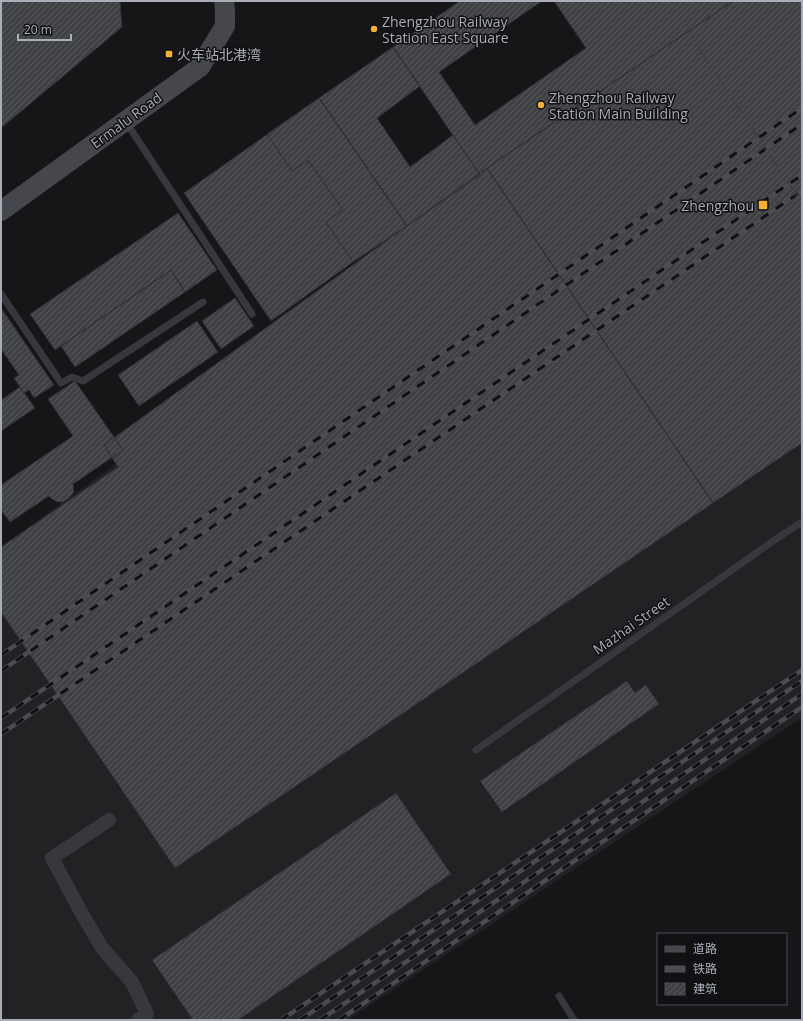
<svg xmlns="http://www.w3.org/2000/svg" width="803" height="1021" font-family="'Open Sans','Noto Sans SC',sans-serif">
<defs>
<pattern id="building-hatch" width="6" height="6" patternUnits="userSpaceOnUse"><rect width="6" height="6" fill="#404145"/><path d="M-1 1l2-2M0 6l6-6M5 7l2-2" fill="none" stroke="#595a5e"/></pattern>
</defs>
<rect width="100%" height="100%" fill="#161618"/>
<!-- built -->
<path fill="#222225" d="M802,1V718L762,744L348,1020H1V547L131,453Z"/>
<!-- building -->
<path fill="url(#building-hatch)" stroke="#303034" d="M1,1H120L122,27L1,128Z
M460,1H542L439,72L475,125L586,48L554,1H733L487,168L480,175L393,47Z
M733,1H802V443L713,503L487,168Z
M393,47L420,86L377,118L410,167L453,135L480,175L407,226L319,98Z
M319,98L407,226L353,262L326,222L343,210L308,160L292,171L267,134Z
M319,98L407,226L353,262L271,321L184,193Z
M487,168L713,503L175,868L1,612V547L118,467L104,445Z
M178,213L217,270L185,292L171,270L55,350L30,314Z
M171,270L185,292L75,367L61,346Z
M235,298L254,326L221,349L202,321Z
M1,308L54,385L34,398L29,390L24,393L14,378L19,375L1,349Z
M197,321L218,352L139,406L118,375Z
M75,381L123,450L73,484L74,492L69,498L63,502H58L52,499L49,496L10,522L1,510V485L73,436L48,399Z
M20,387L35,408L1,431V400Z
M627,681L635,693L646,685L659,704L502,812L480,781Z
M396,793L451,874L238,1020H193L152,960Z"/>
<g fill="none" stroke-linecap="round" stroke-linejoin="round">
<!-- lane -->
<path stroke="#37383d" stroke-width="7" d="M126,122L252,314
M1,294L61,383L72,377L83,381L203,302
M476,750L776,539L802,522
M559,996L574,1020"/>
<!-- street -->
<path stroke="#37383d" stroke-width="14" d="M109,820L52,858L81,912L102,948L132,982L147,1014L138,1020"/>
<!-- secondary -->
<path stroke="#45474d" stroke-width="20" d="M1,211L200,67L225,26V10L224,1"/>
<defs>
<path id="rail" d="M1,655L802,108
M1,671L802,124
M1,718L802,175
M1,734L802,191
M281,1020L802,670
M300,1020L802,681
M320,1020L802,694
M339,1020L802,707"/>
</defs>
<!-- rail casing -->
<use href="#rail" stroke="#4a4c52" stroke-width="4.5"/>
<!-- rail -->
<use href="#rail" stroke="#111113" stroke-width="3" stroke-dasharray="9" stroke-linecap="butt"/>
<!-- path-bridge -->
<path stroke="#3d3f44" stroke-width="2.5" stroke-dasharray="2 3" stroke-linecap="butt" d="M688,32L802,203"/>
</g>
<!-- markers -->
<g fill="#f2b134" stroke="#111113" stroke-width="1.5">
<circle cx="374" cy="29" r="4"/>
<rect x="165" y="50" width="8" height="8" rx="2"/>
<circle cx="541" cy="105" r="4"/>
<rect x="758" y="200" width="10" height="10" rx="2"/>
</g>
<g text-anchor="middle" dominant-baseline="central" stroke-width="3" stroke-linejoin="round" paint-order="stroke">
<!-- poi labels -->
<g font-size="14" fill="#a8adb8" stroke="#111113" text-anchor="start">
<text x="382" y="21">Zhengzhou Railway<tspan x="382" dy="16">Station East Square</tspan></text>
<text x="177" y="54">火车站北港湾</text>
<text x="549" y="97">Zhengzhou Railway<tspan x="549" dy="16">Station Main Building</tspan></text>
<text x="754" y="205" text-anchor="end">Zhengzhou</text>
</g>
<!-- street labels -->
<g font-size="14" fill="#a8adb8" stroke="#111113">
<text transform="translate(126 120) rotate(-36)">Ermalu Road</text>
<text transform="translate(631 625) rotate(-35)">Mazhai Street</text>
</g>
</g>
<!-- border -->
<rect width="803" height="1021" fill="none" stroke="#a8adb8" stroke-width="4"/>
<!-- legend -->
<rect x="657" y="933" width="130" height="72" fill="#111113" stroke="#4d4f55"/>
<rect x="665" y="946" width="20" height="6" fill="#45474d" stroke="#4d4f55"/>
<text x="693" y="953" font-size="12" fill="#a8adb8">道路</text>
<rect x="665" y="966" width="20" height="6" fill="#4a4c52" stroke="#4d4f55"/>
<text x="693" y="973" font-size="12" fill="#a8adb8">铁路</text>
<rect x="665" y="983" width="20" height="12" fill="url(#building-hatch)" stroke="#4d4f55"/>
<text x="693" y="993" font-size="12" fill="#a8adb8">建筑</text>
<!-- scale -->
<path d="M18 34v6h53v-6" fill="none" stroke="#a8adb8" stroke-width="2"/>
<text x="24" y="34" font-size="12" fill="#a8adb8" stroke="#111113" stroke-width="3" paint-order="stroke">20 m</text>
</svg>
